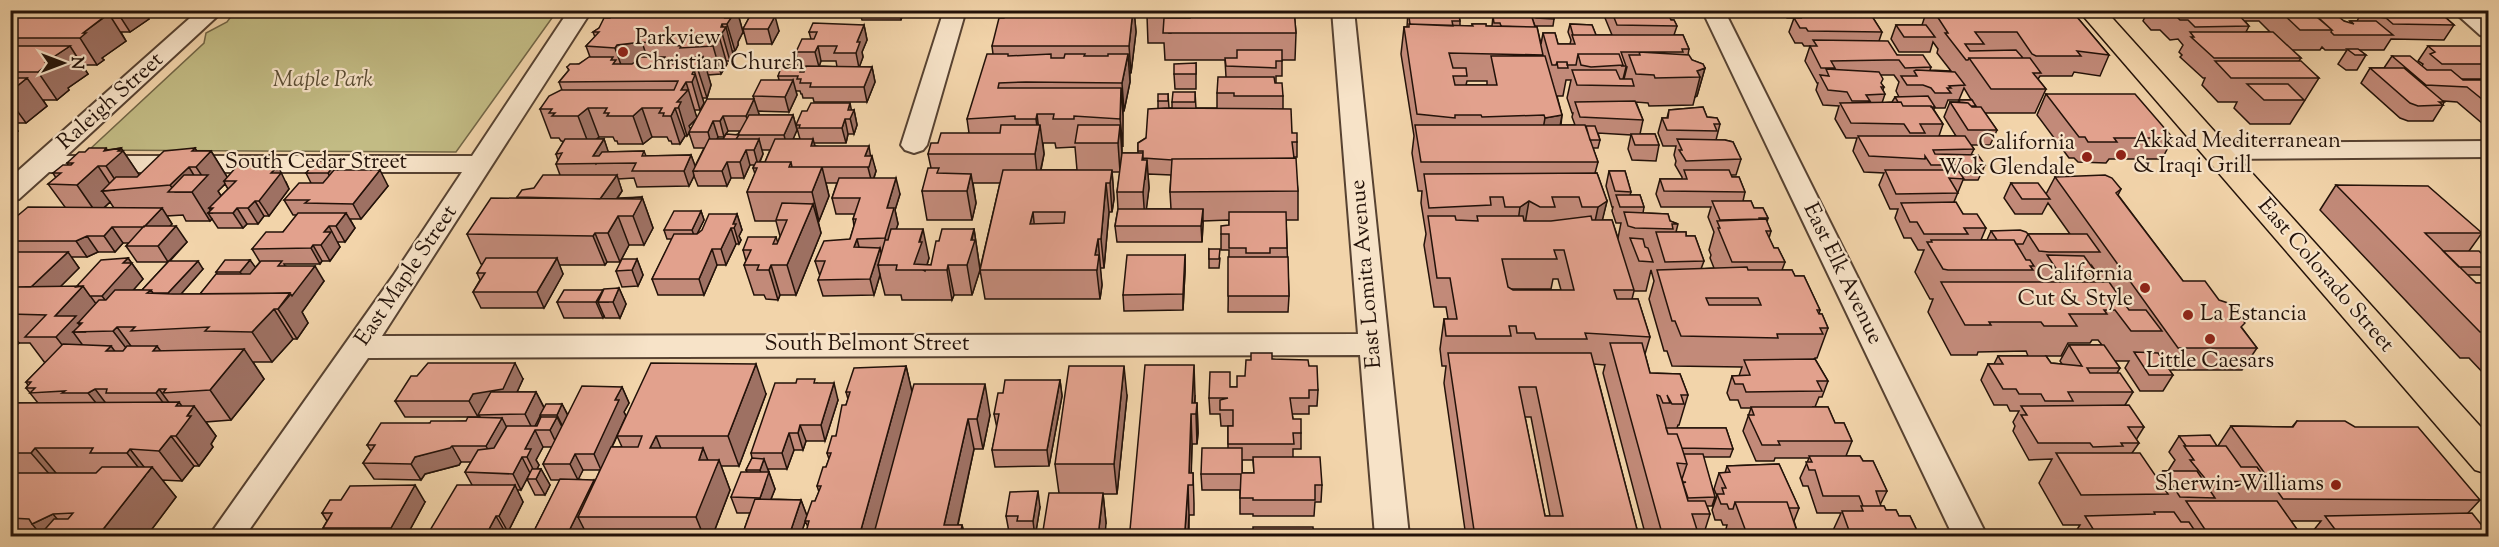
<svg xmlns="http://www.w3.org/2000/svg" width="2499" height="547" font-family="'Sorts Mill Goudy',serif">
<rect width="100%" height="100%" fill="#f2d4aa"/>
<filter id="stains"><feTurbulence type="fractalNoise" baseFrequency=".00333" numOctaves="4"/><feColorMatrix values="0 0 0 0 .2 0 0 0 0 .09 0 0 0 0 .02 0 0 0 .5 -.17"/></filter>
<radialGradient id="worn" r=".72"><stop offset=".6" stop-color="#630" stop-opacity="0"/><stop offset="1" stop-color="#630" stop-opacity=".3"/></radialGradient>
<!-- green -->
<path fill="#c2bb84" stroke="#726646" stroke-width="1.5" d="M235,11H557L456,152L89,150L204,43L206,33L227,22Z"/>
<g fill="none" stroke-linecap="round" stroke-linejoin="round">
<defs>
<path id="minor" d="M199,10H224L66,156H472L569,10H592L382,336L1358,334L1332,10H1354L1409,536H1375L1360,355L368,358L245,536H209L393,276L462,172H49L19,199L10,201V178Z
M944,10H966L927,145L923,150L914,153L905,150L901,145Z
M1702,10H1724L1987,536H1953Z
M2452,10H2477L2488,19V37L2480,35Z
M2488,141V157L2216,159L2207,156L2203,151L2207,146L2216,143Z"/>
<path id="primary" d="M2078,10H2105L2488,435V474L2475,470Z"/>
</defs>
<!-- minor casing -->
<use href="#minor" stroke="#574231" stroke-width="4"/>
<!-- primary casing -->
<use href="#primary" stroke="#231209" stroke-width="3"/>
<!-- minor -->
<use href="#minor" fill="#f7e3c8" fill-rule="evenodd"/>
<!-- primary -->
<use href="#primary" fill="#f2d4aa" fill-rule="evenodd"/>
</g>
<!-- wall -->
<path fill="#c28a79" stroke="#231209" stroke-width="1.5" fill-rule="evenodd" d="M76,10H155L148,17L149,19L130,32H121L126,41L102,58L104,60L97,65H82L88,74L68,88L69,90L57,100H43L47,106L26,123H12L18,131L10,137V12L72,14Z
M387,10H421L420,12H387Z
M859,10H904L901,20H862Z
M1006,10H1134L1136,32L1131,73H1130V82L1124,111H1123L1122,147V153H1138V143L1146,138L1158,108V101L1168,94L1169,108H1172V102L1195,92L1196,108H1217V93L1226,77L1225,60H1165L1164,43H1148L1147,16V10H1294L1296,33L1295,60H1282V76H1276V83L1283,96V109L1292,133L1297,142V157H1294L1298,191V220H1286L1289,296L1288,312H1228L1229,250H1221V234L1229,225V220L1203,221L1202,242H1117L1115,226L1118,209L1117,192L1120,172H1112L1114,199L1112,212H1109L1104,268H1100L1102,285L1100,299H985L980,270L972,295H954L952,300H902L901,295H885L880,275L874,295L823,296L818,280L820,276L815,261L850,239L854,226L853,219L855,214H836L832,198L837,183H826L829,196L819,221H818L821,233L796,295H780L778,300L766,299L764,295H754L744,265L746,261L743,250L776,237L778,243L780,236L776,221H755L747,192L755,174L753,168L754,165H750L744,178H731L727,186H698L694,176L689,186L637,187L634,178L618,179L622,191L617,199L642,197L653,228L644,245H629L620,262H607L605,265H559L563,274L544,308H481L473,292L480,280L477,273L483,264H481L467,234L518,199L517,197L560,175L556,164L558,160L556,154L563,143L562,141H561L559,138H551L540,109L562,90L559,82L569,70L567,67L579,64L590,57L586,46L595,37L593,32L599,28L609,18L608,15L738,14L743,32L738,42V45L735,51H733V54L730,61H726L727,64L721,74L708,75L711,85L707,98H702L704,103L700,110H694L697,118L754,99L753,96L779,80L778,76L799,65L796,52L811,39L809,32L864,25L867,40L862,52L863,57L859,67H872L875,82L867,102H814L813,98H803L802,94H801L800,91H796L797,95L789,112L758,111L759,115H793L797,130L793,139H800L796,125L854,110L857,125L854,134H848L846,143H814L815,146L871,156L876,171L874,178L900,194L895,210L898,224L896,229L929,258L927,265H931L939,241L974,229L980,269L1000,183H973L976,203L972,220H927L922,191L931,168L928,154L938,143L969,133L967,119L993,54L992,46L1004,18ZM1173,13H1174V16H1190V18H1172ZM821,61H836L837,67L819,66ZM696,119L691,130L689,126ZM728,131H740L738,134L723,139H717L718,137H724ZM689,133L694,148H704L695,166L691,155L646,156L644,151L608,152L604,139H596L599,137H613L615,141H617L618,144H643L652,137H667L669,141H671L672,144H680L685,136H687ZM1043,143H1055L1056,148L1075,147L1077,170H1041L1044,154ZM762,150H770L765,162H760L763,154ZM1148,174L1171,175L1170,192L1171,209H1146L1149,188Z
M1398,10H1458L1460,21V26H1472V24H1486V26H1492L1493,16H1495L1496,13L1494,10H1532L1531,15L1535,27H1537L1541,44L1543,33H1555L1558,44H1570L1571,40L1568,32L1570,24L1592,25L1596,35H1612L1605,18L1606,15H1553L1554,19L1553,26H1535L1532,18L1533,10H1670L1669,15L1671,20H1674L1677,26L1674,35H1683L1689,49L1688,55L1692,60L1703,64L1705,68L1697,96L1695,97L1693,105L1649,106L1648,103L1636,102L1643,120L1640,134H1655L1659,145L1656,161L1632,160L1628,149L1631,135L1598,133L1600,140L1598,148H1593L1598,162L1595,173H1597L1607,201L1602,220H1612L1618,238L1621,223H1616L1612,211L1613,207H1612L1606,186L1609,171H1625L1631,192L1630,195H1640L1644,207L1643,213L1668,214L1670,221L1678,224L1676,232H1686V236H1695L1704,261L1701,269L1714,268L1710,258L1711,255L1709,250L1714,232L1708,217L1711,207H1661L1656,194L1660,179H1682V177L1675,165L1676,161L1674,155L1676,146H1663L1658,133L1662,118H1667L1669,110L1703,107L1707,117L1717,118L1720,124L1716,140H1725L1733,142L1741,159L1736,175H1731L1732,177H1739L1745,192L1743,201H1751L1754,208H1763L1768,218L1767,222L1771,231L1769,238L1774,248H1778L1785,262L1782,270H1792L1795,276H1804L1820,310L1819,314H1822L1828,328L1817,358H1815L1814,359H1815L1828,381L1822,397H1819L1815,407H1812H1828L1835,423H1844L1852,441L1846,456H1860L1863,461H1873L1887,491L1880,505L1881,506H1884L1886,510H1896L1899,516H1910L1920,537H1830L1841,513H1817L1808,486H1803L1800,478L1809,458H1775L1774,461H1756L1743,431L1751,408H1741L1738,400H1730L1727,393L1732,376H1739L1742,367L1672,366L1667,351H1664L1649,299L1654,281L1651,270L1646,291H1634L1632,299H1638L1650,337L1645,354L1650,373L1680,374L1688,395L1679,425H1678L1677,428H1726L1733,449L1730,457H1703L1715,497L1712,506H1707L1710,514L1704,533H1725L1727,525H1723L1721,520H1715L1712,510L1717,496L1714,489L1719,473H1725L1727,466L1779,464L1799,508L1794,521L1799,537H1646L1603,373L1605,365L1594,364L1639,537H1466L1444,383L1446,366H1442L1440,349L1444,319H1448L1446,307H1434L1424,245L1426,234L1421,203L1422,191H1418L1412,153L1414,136L1401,54L1404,27H1407L1408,11ZM1626,67H1627L1624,79H1623ZM1566,80H1571L1567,98L1572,113H1573L1572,117L1575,125H1561L1562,115L1557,96H1563ZM1467,81H1487V85H1466ZM1553,279H1558L1561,290L1511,289H1551ZM1525,417H1531L1550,516H1545Z
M1781,10H1868L1882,32L1879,41L1897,55L1931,67L1930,70L1951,71L1937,53L1938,49L1933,42L1930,52H1899L1891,39L1896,25H1922L1927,10H2071L2109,55L2100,76L2074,72L2072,76H2040L2038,79L2046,89L2035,113H1985L1997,130L1990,145H1971L1974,149L1971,155L1985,165L1978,180H1963L1954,202L1963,214L1986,228L1981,240H1987L1991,231L2028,234H2070L2048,203L2042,214H2015L2004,198L2011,183L2046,194L2055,177L2121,189L2118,195L2183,281L2242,328L2257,348L2242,370H2169L2173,375L2163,391H2140L2125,368L2129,361H2115L2120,368L2117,373L2133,392L2125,405L2144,427L2136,440L2139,443L2132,453L2158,479L2163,471H2168L2175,460L2169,452L2179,436L2218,446L2231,426L2292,427L2297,421L2480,500L2468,513L2488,537H2072L2080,525H2063L2039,483L2052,459L2029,460L2013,431L2015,426L2013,422L2019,411H2010L2007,405H1994L1981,380L1988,364H1994L1998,356H2028L2026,351L1978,352L1977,355H1951L1928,312L1933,299H1930L1915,272L1924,250H1918L1911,238H1904L1895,218L1898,209H1890L1879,185L1884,173L1864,172L1853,151L1857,138H1846L1835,119L1839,106L1823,105L1816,90L1818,83H1817L1805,61L1810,46H1804L1802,43H1795L1789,32L1794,18H1787L1783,11ZM1881,75H1894L1899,82L1896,91L1899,97H1895L1892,102L1882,103L1885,94L1883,90L1884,87L1881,84ZM1964,88L1970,98L1972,100H1959ZM1948,100H1959L1958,102H1950L1944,117L1956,136H1939L1943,124L1934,110V108H1945ZM2092,266L2103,282H2096L2099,277L2092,267ZM2092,340H2098L2102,345H2069L2060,361L2062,364L2051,363L2046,356H2061L2068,343H2090ZM2291,521H2321L2309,536H2300L2301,535Z
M2141,10H2321L2320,12L2349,23L2350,21H2357L2363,10H2437L2454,25L2444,40L2391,39L2384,50H2359L2366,55L2357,70H2346L2338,64L2347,50H2325L2322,47L2320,50H2292L2301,58L2299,61L2319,78L2290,124H2250L2234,108L2237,102H2218L2202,85L2205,78H2203L2180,57L2182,55L2179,52L2183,45L2178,39L2170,40L2160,30H2151L2143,21L2146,15ZM2245,21H2259L2270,32H2246L2249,26Z
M750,16L779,31L772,44H747L743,29Z
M2428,46L2488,51V76L2487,79H2462L2463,80H2488V124H2483L2457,102L2443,101L2444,102L2443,105L2433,121H2408L2400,118L2361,83L2370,68H2384L2392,56L2422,66L2423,64L2418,61Z
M1196,63V89H1175L1174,74Z
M2046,94L2173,138L2162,159H2109L2106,163L2078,162L2074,158H2069L2037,115Z
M121,148L139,175L195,148L196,151H211L227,177L286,182L289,189L269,216H264L258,224H247L243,228H218L212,219L210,221H186L183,215L167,216L172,224L170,226L187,242L170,261L203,269L181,294H200L217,274L216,272L250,260L255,268L260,262L252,249L283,232L297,215H293L284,200L311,183L306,173L343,170L388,186L361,219H350L355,228L345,242H337L340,247L330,261H322L320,264H284L285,266L324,281L302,312L308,323L297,339H293L272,362H253L264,379L231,420L206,422L216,436L211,444L213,447L199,466H194L182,481L162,480L176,497L146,537H10V403H38L26,388L28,385L26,382L45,363L30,343H19L10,351V222L65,207L48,184L56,178L53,173L68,165L67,163L107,150ZM225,184L228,189L221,196L218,191ZM110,202L114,208H104ZM123,243H129L126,246L137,262H168L142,290H133L143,279L128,258L76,287H60L79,268L71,257H87L98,252H115Z
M2336,185L2482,233L2469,251L2488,260V275H2467L2476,283H2481L2488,275V378L2469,358H2460L2320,210Z
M701,211L704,220L697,234L737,214L742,230L739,236L741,240L739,244H736L726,265H717L704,295H658L652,279L672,239H667L664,230Z
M1209,249L1220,258L1219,268H1209Z
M1185,255V271L1183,310L1124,311L1123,295Z
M637,259L643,275L638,286L622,287L616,271Z
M619,288L626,304L620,318H605L604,316L603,318H564L557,302L603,290V291Z
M1272,359L1309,366L1318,390L1317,406H1309V414H1292L1293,419L1301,433V449H1293V457L1322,485L1321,502H1315L1314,516H1253V514H1240V490H1202L1201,474L1228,448V426H1233H1221L1220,414H1210L1209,398L1231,387H1237L1245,376ZM1242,460H1253L1254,473H1242Z
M906,366L912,393L990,415L983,449H974L958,525H962L965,537H800L805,536L808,527L805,521L815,501L819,492L817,486L826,467L829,459L827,453L836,436L846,405L848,399L846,392Z
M523,379L517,392H536L544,407L562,404L568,415L622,387L629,403L624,412L626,416L766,394L739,466H721L730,490L712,537H426L472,485L465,472L471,462H461L459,465L425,474L421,480L374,479L363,463L371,451L367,445L430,423L466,421L480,417L479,415L478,417H405L395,401ZM540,415L541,417L537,426H535ZM617,436L622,447H612L615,441ZM543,447H552L543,464L551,480H560L533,533H505L508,532L523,502L517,490H521L530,473L527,479L535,495H545L550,485L541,469H537L539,465L536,460ZM583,470H600L595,482L578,479Z
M1060,380L1062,396L1049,466L995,467L992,450L997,428L994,414L1003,393Z
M817,383L838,400L825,441H806L803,450H794L787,469H768L775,489L771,499L801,500L807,516L800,537H746L744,530L750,513H737L731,497L747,472L746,470L752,458L751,453Z
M1195,395V403H1197L1198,433L1197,444H1192L1191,473H1193L1194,503V515H1189V530L1190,537H1131L1130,530Z
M1127,396L1117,494H1103L1106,523L1059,493L1055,464Z
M425,502L406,537H328L323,528L327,521L322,513Z
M1040,507L1035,537H1020L1019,532H1009L1006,516Z"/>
<!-- shaded-wall -->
<path fill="#9e7163" stroke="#231209" stroke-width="1.5" d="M132,10H155L148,17L149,19L130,32L121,18Z
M729,10H741L738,14L743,32L738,42V45L735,51L727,24L724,18Z
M899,10H904L901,20Z
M1133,10H1134L1136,32L1131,73L1129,46Z
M1169,10H1173L1171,33H1169Z
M109,14L126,41L102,58L104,60L97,65L80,38L83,33Z
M775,16L779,31L772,44L768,29Z
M722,24L724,30L726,27L733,54L730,61L722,33L721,27Z
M864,25L867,40L862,52L863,57L859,68L856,53L857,42Z
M715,33L717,40L719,36L727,64L721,74L713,46V36Z
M642,42L651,70L625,76L615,48L617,45Z
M70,46L88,74L68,88L69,90L57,100L38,72L46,62Z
M818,46L821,61L819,67L815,52Z
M1128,54L1130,82L1124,111L1122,83Z
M703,57L711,85L707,98L698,70Z
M872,67L875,82L867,102L864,87Z
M1705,68L1697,96L1695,97L1700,77L1697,71Z
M694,70L704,103L700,110L692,82V74Z
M27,78L47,106L26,123L10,101V92Z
M793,80L797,95L789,112L785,97Z
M686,82L697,118L689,126L691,130L687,136L677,102L681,90Z
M1121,88L1123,116V147L1120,119Z
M754,99L759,114L751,131L746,116Z
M850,103L852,113L854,110L857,125L854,134L848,110Z
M588,108L599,137L589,145L578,116Z
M642,108L652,137L643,144L633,116Z
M675,108L685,136L680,144L671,116Z
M1037,114L1039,131L1040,125L1044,154L1038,182L1035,154L1038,135L1036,119Z
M793,115L797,130L788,151L784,135Z
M1562,115L1557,143L1540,146L1545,118Z
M723,116L728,131L724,137L720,121Z
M845,119L848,134L846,143L842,128Z
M10,121L18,131L10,137Z
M713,121L718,137L712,148L708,132Z
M1120,125L1122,154L1120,172L1118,143Z
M604,139L609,154L596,164L593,156Z
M759,139L763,154L758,165L754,150Z
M813,139L817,154L811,146Z
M869,146L871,159L872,156L876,171L872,183L865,156Z
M106,148L113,159L121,148L142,179L121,189L106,166L104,151Z
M195,148L202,160L211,151L229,180L224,181L225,184L218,191L226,204L213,208H209L212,213H208L212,219L210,221L192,192H175L170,185L189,167L199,184L204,179L196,167L192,151Z
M746,150L750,165L744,178L740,162Z
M1143,153L1145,180L1147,160L1149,188L1145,221L1143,192Z
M691,155L697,171H693L694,176L689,186L684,171Z
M338,161L346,177L336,188L328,173Z
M727,162L731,178L727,186L722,171Z
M98,166L114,190L102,191L110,202L97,214L77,185Z
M278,166L289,189L269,216L259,201L271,173Z
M822,167L829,196L819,221L812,192Z
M380,170L388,186L361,219L353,204Z
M1112,170L1114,199L1112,212L1110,183Z
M971,174L976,203L972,220L967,191Z
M617,175L622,191L606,214L600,199Z
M896,178L900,194L895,210L898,224L888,254L885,238L887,208Z
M1106,183L1109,212L1104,268L1101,239Z
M642,197L653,228L644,245L633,216Z
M255,201L264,216L258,224L248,208Z
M1529,201L1524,230L1516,236L1520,207Z
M1607,201L1600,230L1592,236L1598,207Z
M813,204L821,233L796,295L787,265Z
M162,208L172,224L154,243L144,227Z
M237,208L247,224L243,228L233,213Z
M1203,209V225L1202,242L1201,226Z
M701,211L704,220L695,238L692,230Z
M1033,212L1036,241L1030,224Z
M346,213L355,228L345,242L336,226Z
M737,214L742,230L739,236L741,240L739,244L733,224Z
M618,216L629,245L620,262L608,233Z
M176,226L187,242L168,262L158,246Z
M329,226L340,247L330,261L321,245L324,232Z
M112,227L123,243L115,252L104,236Z
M731,228L736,244L726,265L721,249Z
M923,229L929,258L925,271L914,264Z
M974,229L980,270L972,295L967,265Z
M595,233L607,262L605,265L593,236Z
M87,236L98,252L87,257L76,241Z
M857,239L861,255L854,247Z
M1098,239L1102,285L1100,299L1095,255Z
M313,245L322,261L320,264L311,248Z
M880,248L884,264L878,265L880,275L874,295L870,279Z
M712,249L717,265L704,295L699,279Z
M68,252L79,268L43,304L30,288Z
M1185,255V271L1183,310V294Z
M128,258L143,279L114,312L102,296L123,263Z
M557,258L563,274L544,308L537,292Z
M637,259L643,275L638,286L632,270Z
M250,260L256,268L246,280L240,272Z
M198,261L203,269L174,302L168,293Z
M771,265L780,295L778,300L769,270Z
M948,265L954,295L952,300L947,270Z
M315,266L324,281L302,312L308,323L297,339L278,309Z
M83,286L105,316L82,323H78L85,332H73L90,355L79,367L56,337L55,316Z
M619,288L626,304L620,318L613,302Z
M603,290L608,302H598L604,316L603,318L596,302Z
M274,309L293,339L272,362L252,332Z
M117,327L139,357L136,361L113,331Z
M10,332L19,343L10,351Z
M111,346L133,376L106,351Z
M157,346L179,376L153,351Z
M244,349L264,379L231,420L210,390Z
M515,363L523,379L511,405L482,410L478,417L469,401L473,394Z
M756,364L766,394L739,466L728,436Z
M1194,365L1195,395L1194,414L1192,403Z
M906,366L913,396L876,537H859Z
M1124,366L1127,396L1117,494L1114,464Z
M1060,380L1062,396L1049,466L1047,450Z
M834,383L838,400L825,441L821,425Z
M985,384L990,415L983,449L977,419Z
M622,387L629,403L624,412L626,416L601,470L594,454L615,400Z
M95,389L118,419L112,423L88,393Z
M159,389L181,419L178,423L156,393Z
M536,392L544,408L533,430L525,414Z
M179,402L188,415L194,406L216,436L211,444L213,447L199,466L176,436V406Z
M1197,403L1198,433L1197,444L1196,414Z
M562,404L570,420L565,431L557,415Z
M1191,414L1192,444L1191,485L1189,473Z
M557,417L565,433L558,447L550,430Z
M502,418L510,434L495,462L486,446Z
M968,419L974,449L955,537L944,525Z
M800,425L806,441L803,450L798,433Z
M535,430L543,447L536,460L539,465L535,473L527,457L525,449Z
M789,433L794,450L787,469L782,453Z
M171,436L194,466L182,481L159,451Z
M656,436L668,466L650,448Z
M452,446L461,462L459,465L425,474L421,480L411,464L415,457Z
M35,448L61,479L57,483L31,453Z
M703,448L713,473L719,460L730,490L712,537H704L696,517L699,460Z
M130,449L148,472L152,467L176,497L146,537H97L145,476L127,453Z
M575,454L583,470L578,480L570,464Z
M522,457L530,473L521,490L513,474Z
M764,459L775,489L765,514L760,498L765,484L760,470Z
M541,469L550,485L545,495L536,479Z
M594,480L601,496L578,517L585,531L582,537H566Z
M415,485L425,502L406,537H396L391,528Z
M515,485L523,502L508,532L499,516Z
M1188,485L1189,515L1188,537L1185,530Z
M1038,491L1040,507L1035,537L1033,521Z
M1103,493L1106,523L1105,537H1098Z
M801,500L807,516L800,537H793L791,530Z
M53,514L72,537L42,536L32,524Z
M496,516L505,532L503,537H485Z
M962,525L965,537H960Z"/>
<!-- building -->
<path fill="#e2a18d" stroke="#231209" stroke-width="1.5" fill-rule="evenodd" d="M12,10H35L53,11L50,14H10V12Z
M76,10H132L121,18H112L109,13L72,14Z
M610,10H733L730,15L724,18H731L727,24H722L721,27H726L722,33H715L713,36H719L713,46L680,48L681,46L642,42L617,45L615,48L586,46L599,32H593L599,28L604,18H610L612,15H608Z
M1006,10H1133L1129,46H992L999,18H1004Z
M1147,10H1169V16H1147Z
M1190,10H1294L1296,33H1163L1164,18H1190Z
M1408,10H1458L1460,21H1452L1453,26L1410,24Z
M1533,10H1552L1554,19L1536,18Z
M1611,10H1666L1671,20H1674L1677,26L1617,25Z
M1796,10H1868L1882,32L1808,31L1806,28H1800L1794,18H1801Z
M1933,10H2071L2109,55L2077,51L2081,56H2036L2032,54L2017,32H1975L1984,44H1965L1970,51L2016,50L2023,58H1969L1968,60H1966L1945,33H1948Z
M2170,10H2234L2249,26L2195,27L2188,20H2180Z
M2279,10H2310L2332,30H2300Z
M2365,10H2437L2454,25L2393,24L2386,18L2372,16Z
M1496,11H1530L1535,27L1501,26L1500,23H1494L1493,16H1497Z
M2311,12H2333L2344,21L2354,24L2350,21H2376L2393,35H2334L2331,32L2332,30Z
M109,13L83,33H86L80,38H10V14Z
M750,16H775L768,29H743Z
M813,23L864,25L857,42H860L856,53H834L837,46H818L815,52H796L802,39H814L817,32H809Z
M1409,24L1473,26L1472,24H1486V26L1537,27L1543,55L1449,53L1453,68H1466L1467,76H1453L1455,85H1497L1491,56H1545L1562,115L1545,118L1544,115L1482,117L1481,115H1455V118L1417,114L1404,27H1409Z
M1570,24L1592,25L1596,35H1573Z
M1896,25H1926L1935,37H1904Z
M2190,32H2273L2301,58H2214L2191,37H2194Z
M1543,33H1555L1558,44H1575L1572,35H1683L1689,49H1682L1683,52H1621L1626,66H1621L1623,65L1619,54H1578L1576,65H1567V62H1557L1556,65H1552Z
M1813,40L1888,41L1897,55H1923L1931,67L1905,68L1899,60H1887L1831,61L1835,68H1821L1810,46H1817Z
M10,46H70L46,62H50L38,72H10Z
M2428,46H2482L2488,51V64H2442L2430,54L2435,52Z
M2347,49H2358L2366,55H2355Z
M1237,50H1282V61H1276V68L1226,66L1225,58H1237Z
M1639,52L1689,55L1692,60L1703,64L1705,68L1697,71L1700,77L1655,78L1654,75L1636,74L1629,55H1640Z
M987,54H1008V56L1051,54V58H1064L1065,54H1085L1084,56H1108V54H1128L1122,83L1026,82L999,83L998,88H1121L1120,119L1074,116V119H1053L1054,114H1037L1036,119H1015V116L967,119Z
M1578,54H1619L1623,65L1591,67L1581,65Z
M2392,56H2410L2427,70H2451L2463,80H2488V104L2467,87L2426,85Z
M589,57H613L611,60H616L613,64H632L641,57H665L664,60H668L666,64H687L695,57H703L698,70H694L692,74L695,75L692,82H686L681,90H688L677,102H681L678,108H675L671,116H663L664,113H659L662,108H642L633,116H607L609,113H604L607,108H588L578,116H552L555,113H549L552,109H540L549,96L561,90H674L678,81L559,82L569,70L567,67L570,64H579Z
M1969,58H2030L2041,73H2033L2046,89H1991Z
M2215,61H2301L2319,78H2231Z
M1557,62H1567L1568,68H1558Z
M1196,63V74H1174V64Z
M782,65H802L800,72H804L806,66L872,67L864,87H810L811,83H800L801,79H797L798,76H778Z
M2370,68H2404L2444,102H2439L2443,105L2418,106L2410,103Z
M1826,69L1879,72L1883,79L1881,83L1884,87H1881L1885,94L1866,95L1870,101H1852L1847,92L1828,90L1820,75L1829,76Z
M1572,70H1616L1620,79H1632L1634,86L1577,85Z
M1916,70L1955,72L1965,85L1949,86L1951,88H1947L1951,93H1935L1931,88L1923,85H1907L1901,76H1917L1914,71Z
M1218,77H1274L1275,83H1282L1283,96H1234V93H1217Z
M10,78H27L10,92Z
M761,80H793L785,97L753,96Z
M2247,84H2288L2304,100H2264Z
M1173,92H1195V102H1172Z
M1158,94H1168V101H1158Z
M2046,94H2135L2173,138H2114L2117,142H2088L2085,137H2079Z
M1928,96L1935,107H1931V106H1903L1901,102H1898L1895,97Z
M707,99H754L746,116H723L720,121H713L708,132H689Z
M1959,100H1972L1976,106H1971L1968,103L1960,102Z
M1635,101L1643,120L1580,117L1575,102Z
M1901,102L1903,106H1931L1943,124H1920L1925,133H1910L1904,124L1851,123L1840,103Z
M1950,102L1968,103L1972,107H1981L1997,130H1968Z
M811,103H850L848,110H854L850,119H845L842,128H799L800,125H796L802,111H807Z
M1703,107L1707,117L1717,118L1720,124H1714L1717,131L1667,130L1662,118H1668L1669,110Z
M1165,108L1291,109L1292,133H1297V142H1292L1294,158L1172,159V160L1143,158V151H1138V143L1146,138L1148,109Z
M749,115H793L784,135H738Z
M1001,125H1040L1035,154H928L931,143H938L941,133H1000Z
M1078,125H1120L1118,143H1075Z
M1415,125H1585L1598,162H1421Z
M1586,126H1595L1600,140H1590Z
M726,134L739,135L736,139H723Z
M1631,134H1655L1659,145H1635Z
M1858,136H1965L1974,149L1933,150L1935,154L1978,155L1985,165H1931L1925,156V159L1869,156Z
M565,139H604L593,156H599L602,152L644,151L642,156L691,155L684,171H632L636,163L556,164L562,153L556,154Z
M709,139H759L754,150H746L740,162H727L722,171H693Z
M775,139H813L811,146H869L865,156H872L869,167H792L791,162H765Z
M1677,139L1725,140L1733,142L1741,159L1686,161L1679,150H1682Z
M89,148H106L104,151L121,148L118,151H123L106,166H98L77,185L48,184L61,173H53L63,165H71L73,163H67L79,152H85Z
M195,148L192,151H211L196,167H189L170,185L102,191L116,177H137L164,151Z
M1122,153H1143L1142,160H1147L1143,192H1117Z
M1296,158L1298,191L1170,192L1172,159Z
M316,161H338L328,173H306Z
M756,162H791L789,167H822L812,192H747L757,168H753Z
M237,166H278L271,173H281L259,201H255L248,208H237L233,213H208L213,208H209L236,181H224Z
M928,168H939L937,173L971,174L967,191H922Z
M334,170H380L353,204L305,203L309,200H284L299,183H323Z
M1003,170H1112L1110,183H1106L1101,239H1098L1095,255H1099L1097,270H980ZM1033,212H1065L1064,223L1030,224Z
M1684,170H1729L1732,177H1739L1745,192L1664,191L1660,179H1687Z
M1885,170H1958L1964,179L1949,178L1958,193L1896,194Z
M1609,171H1625L1631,192L1615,191Z
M1597,173L1607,201L1598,207H1582L1579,197H1552L1555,207H1540L1529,201L1520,207H1505L1503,197H1490L1491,205L1429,208L1424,174Z
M184,175H208L192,192H168Z
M543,175H617L600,199L517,197L522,190L534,188Z
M2105,175L2112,178L2121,189L2116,193L2183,281H2205L2219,300L2231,304L2245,323L2241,327L2257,348H2178L2055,177Z
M839,178H896L887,208H894L885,238L857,239L854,247L880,248L870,279L818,280L825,261H815L824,241L850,239L856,219H853L860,198H832Z
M2011,183H2038L2050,199H2022Z
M2336,185L2428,186L2482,233H2425L2476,283H2488V332H2480Z
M1616,195H1640L1644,207H1620Z
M642,197L641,199H618L619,198Z
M491,198L642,199L633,216H618L608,233H595L593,236L467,234Z
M1712,201H1751L1754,208H1763L1768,218H1759V219L1720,220Z
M1956,202L1963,214H1977L1986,228H1964L1968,234H1924L1917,222H1910L1901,203Z
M782,203L813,204L787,265H771L769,270H757L759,265H744L751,250H743L748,237H776L773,244H777L787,220H776Z
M28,207L162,208L144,227H112L104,236H87L76,241H10V222Z
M1118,209H1203L1201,226H1115Z
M674,211H701L692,230H664Z
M1229,212H1286L1287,248H1270V253H1246V248H1229V234H1221V226L1229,225Z
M1624,212L1668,214L1670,221L1678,224H1672L1673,229L1635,228L1628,226Z
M298,213H346L336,226H329L324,232H331L321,245H313L311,248L252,249L266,232H283Z
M709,214H737L733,224H736L734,228H731L721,249H712L699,279H652L674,234H697L702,230Z
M1428,216H1455L1456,220L1478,221L1477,216H1523L1524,221H1551L1591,216L1592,220H1612L1634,290H1614L1617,299H1638L1650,337L1585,333L1587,339H1536L1534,333H1517L1516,326H1509L1511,336H1446L1444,319H1457L1450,278H1437ZM1554,250H1564L1574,290H1513L1508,287L1502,259H1557Z
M1766,219L1771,231H1766L1774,248H1778L1785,262H1732L1718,228H1720L1717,221Z
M144,226H176L158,246H126Z
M891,229H923L919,242H922L914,264L931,265L936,241H939L942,229H974L971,240H975L967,265H948L947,270H896L897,265H878L885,240H888Z
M2020,230L2026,232L2028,234L2023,244H2016L2014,240H1997L1991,231Z
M1656,232H1686V236H1695L1704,261L1665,262Z
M2028,234H2087L2100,252H2049L2039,251Z
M1630,238L1643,239L1645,247L1648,248L1653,262L1639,261Z
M1931,240H2014L2026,260H2030L2034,266H2030L2033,270H1948L1943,269L1927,242H1932Z
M1209,249H1220L1219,259H1209Z
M2443,251H2479L2488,260V267H2459Z
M10,252H68L31,287H10V285L15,280H10Z
M1127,255H1185L1183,294L1123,295Z
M2047,255L2084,256L2099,277L2061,276Z
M1228,257H1288L1289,296H1228Z
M128,258L123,263H132L102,296H90L83,286L76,287L101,260Z
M486,258H557L537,292H473L485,273H477Z
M622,259H637L632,270L616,271Z
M225,260H250L240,272H216Z
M169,261H198L168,293H153L151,290H142Z
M261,261H282L278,266H315L292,296L290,293L200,294L216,274H250Z
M1747,267L1748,270H1792L1795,276H1804L1820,310H1817L1819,314H1822L1828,328H1820L1823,334H1777L1778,338L1681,336L1675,321H1672L1657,270ZM1706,298H1758L1761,305H1709Z
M1941,282H2109L2129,310H2146L2162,331H2131L2115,310H2104L2107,314H2069L2077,326H2044L2041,322H1989L1991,325H1965Z
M83,286L55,316H76L56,337H25L46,315L10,314V287Z
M619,288L613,302H598L604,289Z
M115,290H151L147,293L173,294L290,293L278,309H274L252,332L205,331L209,327L131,331L135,327H117L113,331L73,332L82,323H78L99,300H106Z
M564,290H603L596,302H557Z
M1610,343H1642L1650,373L1680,374L1688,395H1681L1684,404H1672L1667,395L1670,403H1663L1660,396L1657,395L1668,434H1677L1681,445L1687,464L1677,463L1688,501H1705L1710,514H1692L1698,533H1737L1738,537H1663Z
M63,344L111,346L106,351H123L127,346H157L153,351L244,349L210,390L163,393L166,389H159L156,393H106L107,389H95L88,393H62L65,391L30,393L35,388H26L31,382H26Z
M2069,345H2104L2120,368H2087L2090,373H2120L2133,392H2068L2073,401H2045L2041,394H2019L2016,389H2003L1988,364H2003L1998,356H2046L2051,363L2082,366Z
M2134,352L2158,353L2173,375H2149Z
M1251,353H1272V359L1308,360L1309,366H1317L1318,390H1309V398H1290L1293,419H1301V433H1293L1294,444H1228V426H1233V410H1220V400L1228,398H1209L1210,372H1230V387H1237V376H1245L1246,360H1251Z
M1448,353H1591L1639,537H1475ZM1519,387H1536L1563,516H1545Z
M1815,359L1828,381H1817L1822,391L1746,392L1743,384H1735L1732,376L1750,375L1744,360Z
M428,363H515L503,389L473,394L469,401H395L411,376H417Z
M651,363L756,364L728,436H656L650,448H703L699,460H719L696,517H578L611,447H638L642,436H617Z
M1145,365H1194L1192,403H1197L1196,414H1191L1189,473H1193V485H1188L1185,530H1190L1189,537H1132L1133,530H1130Z
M906,366L859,537H800L805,536L809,521H805L812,501H815L821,486H817L823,467H826L831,453H827L832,436H836L842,405H846L850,392H846L854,368Z
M1069,366H1124L1114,464H1055Z
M797,379H815L814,383H834L821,425H800L798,433H789L782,453H751L775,383H796Z
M1005,380H1060L1047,450H992L999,414H994L998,393H1003Z
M914,384H985L977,419H968L944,525H962L960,537H873Z
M582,386L622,387L615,400H619L594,454H575L570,464H543Z
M491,392H536L525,414L478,415Z
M179,402L176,406H194L187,416H191L176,436H171L159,451L130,449L127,453H90L93,448H35L31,453H10V403Z
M546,404H562L557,415H540Z
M2129,405L2144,427H2128L2139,443H2121L2123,446L2093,447L2090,443H2038L2021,415H2027L2021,406Z
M1751,407H1828L1835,423H1844L1852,441H1778L1780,445H1762L1748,415H1754Z
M468,417L502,418L486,446H452L450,448L415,457L411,464L363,463L375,445H367L381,423H430L431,421H466Z
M541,417H557L550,430H535L525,449H531L527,457H522L513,474L465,472L478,450L494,448L507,426H537Z
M2297,421H2345L2355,427H2418L2480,500L2283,499L2231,426L2293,427Z
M1666,428H1726L1733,449L1682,448L1677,434H1668Z
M2210,435L2217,446H2186L2179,436Z
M2184,446H2226L2241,467H2257L2267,481L2208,482L2190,460H2194Z
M1202,448H1242V473H1254L1253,457H1320L1322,485H1315V500H1253V498H1240L1241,474H1201Z
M2056,453H2140L2168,494L2081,495Z
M1684,454H1703L1715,497L1688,498L1683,483L1686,482H1683L1682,479L1687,464Z
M1809,456H1860L1863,461H1873L1887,491H1876L1881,506H1863L1859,496H1823L1815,470H1809L1806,462H1812Z
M752,458L764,459L760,470H746Z
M1779,464L1799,508H1789L1787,502H1735L1733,509H1729L1727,504H1721L1717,494H1724L1722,488H1726L1719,473L1730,472L1727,466Z
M102,467H152L97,537L39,536L54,519H68L73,513L53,514L32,524L29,519L10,518V473H96Z
M532,469H541L536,479H527Z
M2163,471H2197L2215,498L2180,497Z
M741,472H769L760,498L731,497Z
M560,479L594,480L568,533H533Z
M415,485L391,528H323L332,513H322L330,500H341L350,486Z
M457,485H515L499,516H496L487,533H484L482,537H426Z
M1038,491L1033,521H1017L1018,516H1006L1010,492Z
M1049,493H1103L1098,537H1042Z
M755,499L801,500L791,530H744Z
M2186,501H2277L2301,535H2297L2298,537H2210Z
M1735,502H1787L1799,537H1748Z
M1861,506H1884L1886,510H1896L1899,516H1910L1920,537H1846L1851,536L1842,511H1863Z
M2154,512H2174L2181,522H2189L2199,537H2098L2085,516L2155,514Z
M2472,513L2488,533V537L2300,536H2340L2325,516Z
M1253,527H1313L1314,537H1253Z
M484,533H589L587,537H482Z"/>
<!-- markers -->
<g fill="#8f2418" stroke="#f7e3c8" stroke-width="2">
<circle cx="623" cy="52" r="6"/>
<circle cx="2121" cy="155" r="6"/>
<circle cx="2087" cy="157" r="6"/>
<circle cx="2145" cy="288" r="6"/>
<circle cx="2188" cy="315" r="6"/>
<circle cx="2210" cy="339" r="6"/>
<circle cx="2336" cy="485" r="6"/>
</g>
<g text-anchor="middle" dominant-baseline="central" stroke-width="4.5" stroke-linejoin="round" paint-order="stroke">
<!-- poi labels -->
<g font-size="22" fill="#231209" stroke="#f7e3c8" text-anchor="start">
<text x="635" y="39">Parkview<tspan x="635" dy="25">Christian Church</tspan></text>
<text x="2133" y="142">Akkad Mediterranean<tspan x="2133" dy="25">&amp; Iraqi Grill</tspan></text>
<text x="2075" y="144" text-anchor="end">California<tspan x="2075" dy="25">Wok Glendale</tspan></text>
<text x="2133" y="275" text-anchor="end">California<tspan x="2133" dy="25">Cut &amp; Style</tspan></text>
<text x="2200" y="315">La Estancia</text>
<text x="2210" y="362" text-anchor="middle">Little Caesars</text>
<text x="2324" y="485" text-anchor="end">Sherwin-Williams</text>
</g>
<!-- park labels -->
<g font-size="22" font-style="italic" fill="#5b4d34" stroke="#f7e3c8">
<text x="323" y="81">Maple Park</text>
</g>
<!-- street labels -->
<g font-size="22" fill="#231209" stroke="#f7e3c8">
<text transform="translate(111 102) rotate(-42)">Raleigh Street</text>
<text x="316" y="163">South Cedar Street</text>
<text transform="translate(1367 274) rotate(-95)">East Lomita Avenue</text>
<text transform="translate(1842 274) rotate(64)">East Elk Avenue</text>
<text transform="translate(407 276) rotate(-56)">East Maple Street</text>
<text transform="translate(2325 276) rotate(49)">East Colorado Street</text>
<text x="867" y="345">South Belmont Street</text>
</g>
</g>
<!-- margin -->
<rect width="2499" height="547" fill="none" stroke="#f2d4aa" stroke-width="36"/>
<rect x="12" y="12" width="2475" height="523" fill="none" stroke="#231209" stroke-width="3"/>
<rect x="18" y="18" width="2463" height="511" fill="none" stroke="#231209" stroke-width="1.5"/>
<!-- north arrow -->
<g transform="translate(63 63) rotate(90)" stroke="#f7e3c8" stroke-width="4.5" paint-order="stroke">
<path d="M0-4.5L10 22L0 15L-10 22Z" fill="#231209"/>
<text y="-9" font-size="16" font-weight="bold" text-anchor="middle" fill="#231209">N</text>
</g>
<rect width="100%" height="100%" filter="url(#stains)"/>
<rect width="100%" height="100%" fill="url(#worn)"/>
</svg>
